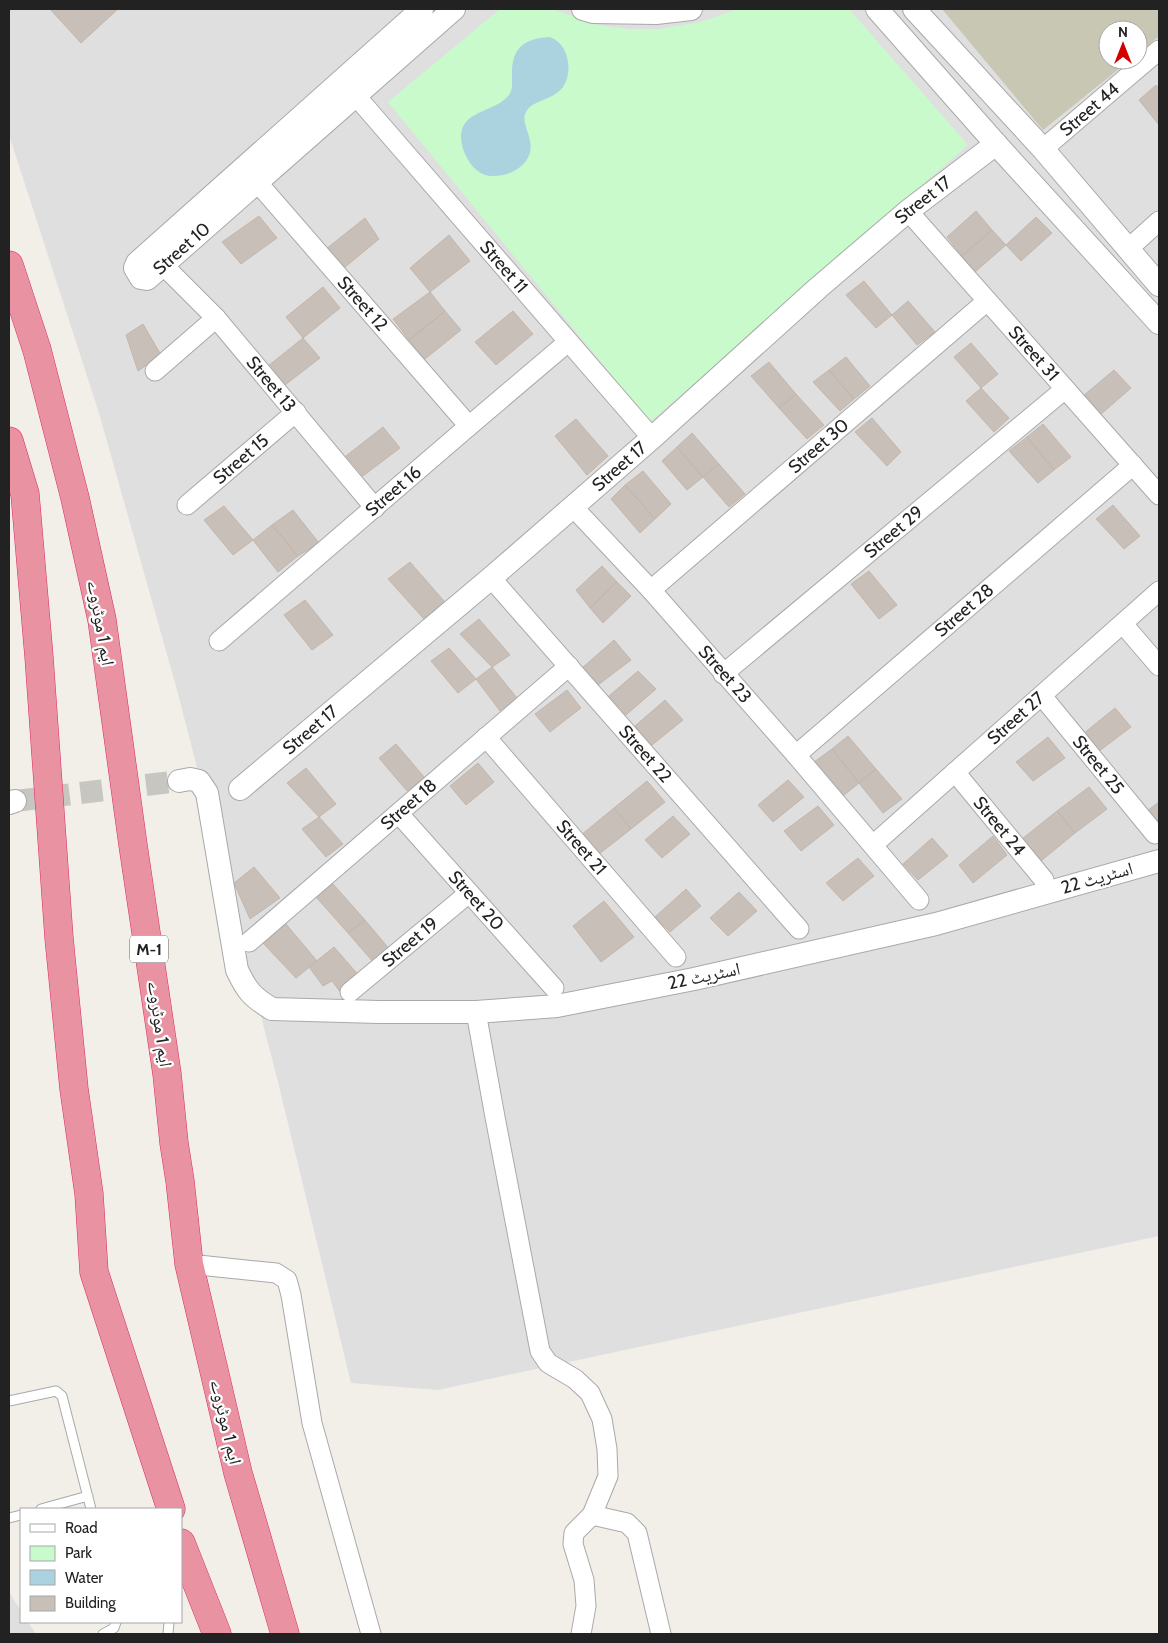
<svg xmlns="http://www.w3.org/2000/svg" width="1168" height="1643" font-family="Cabin,'Noto Naskh Arabic',sans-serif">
<rect width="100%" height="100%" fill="#f2efe9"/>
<!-- residential -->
<path fill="#e0dfdf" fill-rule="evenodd" d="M9,9H1159V1236L438,1390L351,1383L278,1082L177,690L99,413L9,135ZM1108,30H1138V60H1108Z
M9,1592L21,1611V1622H28L36,1634H9Z"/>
<!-- construction -->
<path fill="#c7c7b4" d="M942,9H1159V36L1138,54V30H1108V60H1130L1043,130Z"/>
<!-- park -->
<path fill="#c8facc" d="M500,9H552L598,25L628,29H659L701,22L737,9H849L968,145L650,422L388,102Z"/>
<!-- water -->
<path fill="#aad3df" d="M549,37C568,42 574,71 563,87C554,100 532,100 526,112C521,120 529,132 530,141C535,163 511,177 492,176C483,176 475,170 470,163C464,154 461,145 461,135C463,110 495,112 508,96C513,91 512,84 512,78C511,50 521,39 549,37Z"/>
<!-- building -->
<path fill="#c7bfb8" stroke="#c4b6ab" d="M50,9H118L81,43Z
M1156,85L1159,89V125L1139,100Z
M976,211L992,230L962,256L947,237Z
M259,216L277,238L241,264L222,242Z
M1036,217L1052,233L1021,261L1006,245Z
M365,218L379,239L344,268L326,249Z
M992,230L1006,245L975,272L962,256Z
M449,235L470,261L430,292L410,268Z
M864,281L892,315L876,328L846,295Z
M323,287L340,308L303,338L286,317Z
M430,292L445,311L409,340L393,319Z
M908,301L935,332L917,345L892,315Z
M445,311L461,330L425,359L409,340Z
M513,311L533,334L496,365L475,342Z
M143,324L161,355L138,371L126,335Z
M303,338L320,358L285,385L268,366Z
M971,343L998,374L981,388L954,357Z
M846,357L870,386L854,399L829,370Z
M769,362L796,394L779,408L751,376Z
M829,370L854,399L840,411L813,382Z
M1114,370L1131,388L1100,415L1083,396Z
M981,388L1009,418L994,432L966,401Z
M796,394L824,425L807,439L779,408Z
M872,418L901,452L887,466L855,432Z
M576,419L608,456L587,475L555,436Z
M1043,424L1071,457L1054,470L1027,437Z
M383,427L400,448L363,476L346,456Z
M692,433L719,464L703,477L677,447Z
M1027,437L1054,470L1038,483L1009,451Z
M677,447L703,477L687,490L662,461Z
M719,464L745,494L729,507L703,477Z
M643,471L671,504L655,519L625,485Z
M625,485L655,519L640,533L611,499Z
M1113,505L1140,536L1124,549L1096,519Z
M224,506L253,540L233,555L204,520Z
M293,510L319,543L298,556L272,525Z
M272,525L298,556L278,572L253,540Z
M410,562L444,601L424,619L388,579Z
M602,566L617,582L590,608L576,590Z
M869,571L897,605L879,619L851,584Z
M617,582L631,596L603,623L590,608Z
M305,600L333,635L312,650L284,615Z
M479,619L510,655L492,667L460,634Z
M614,640L631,660L598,685L582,668Z
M449,648L476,679L458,693L431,661Z
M492,667L517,698L500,711L476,679Z
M638,671L656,689L626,715L609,696Z
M567,690L581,708L550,732L535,714Z
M665,700L683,720L652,745L635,726Z
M1115,708L1131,727L1098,752L1083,734Z
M848,736L876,769L859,783L832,749Z
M1048,737L1065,758L1033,781L1016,762Z
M396,744L425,778L407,791L379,758Z
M832,749L859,783L843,796L814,762Z
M478,763L494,782L466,805L450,786Z
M306,768L336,804L319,817L287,783Z
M876,769L902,799L883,813L859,783Z
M788,780L804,797L773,822L758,805Z
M647,781L665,802L631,829L614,808Z
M1089,787L1107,809L1075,833L1057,811Z
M1159,802V825L1147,811Z
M818,806L834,825L801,851L784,831Z
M614,808L631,829L598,855L581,835Z
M1057,811L1075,833L1041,861L1022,839Z
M673,816L690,834L662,858L645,840Z
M319,817L343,844L326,857L302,829Z
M993,836L1007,855L973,883L959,865Z
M932,838L948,856L918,880L903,864Z
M858,858L874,876L843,901L826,883Z
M254,867L280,898L250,919L234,883Z
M333,884L365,920L348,933L316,897Z
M686,889L701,906L670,932L655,917Z
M739,892L757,911L728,936L710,918Z
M604,901L634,937L601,962L573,926Z
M365,920L391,951L374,963L348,933Z
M286,924L317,961L296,978L262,942Z
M334,947L361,978L341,993L332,981L323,986L309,967Z"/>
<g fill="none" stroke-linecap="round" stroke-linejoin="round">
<!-- tertiary-tunnel -->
<path stroke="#c8c6c1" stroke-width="22" stroke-dasharray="22 11" stroke-linecap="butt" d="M15,801L179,781"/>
<defs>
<path id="service" d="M9,1401L56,1391L62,1396L91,1509
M41,1509L88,1496
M9,1518L21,1515
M103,1634L114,1628L116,1622
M168,1634L169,1622"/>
<g id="minor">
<path id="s1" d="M356,96L652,438"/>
<path id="s2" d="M1043,149L1159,50"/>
<path id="s3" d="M257,182L469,426"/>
<path id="s4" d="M908,211L1159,495"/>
<path d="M1128,249L1159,221"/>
<path id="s5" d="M163,265L216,318L375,508"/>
<path d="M155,371L216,318"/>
<path id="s6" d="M187,505L296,412"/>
<path id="s7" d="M573,507L651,590L796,755L919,900"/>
<path id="s8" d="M491,578L799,929"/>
<path id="s9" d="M651,590L987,301"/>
<path d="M1123,624L1159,666"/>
<path id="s10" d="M219,641L469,426L568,342"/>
<path id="s11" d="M723,674L1065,389"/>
<path id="s12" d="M1042,696L1155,834"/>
<path id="s13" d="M486,737L676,957"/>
<path id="s14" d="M796,755L1133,465"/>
<path id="s15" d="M955,772L1044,880"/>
<path id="s16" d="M399,814L554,988"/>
<path id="s17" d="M873,845L1159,591"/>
<path id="s18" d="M249,942L569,666"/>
<path id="s19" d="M350,992L469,893"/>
<path d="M476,1012L495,1117L540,1351L548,1363L575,1379L590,1393L602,1419L607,1449L608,1476L592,1515L574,1533L573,1544L584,1580L586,1606L581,1634"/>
<path d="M189,1264L276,1273L287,1280L291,1295L312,1423L371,1634"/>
<path d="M592,1515L627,1523L637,1533L661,1634"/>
</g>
<g id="tertiary">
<path id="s20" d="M422,9L137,263L135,268L141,278L147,279L454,9"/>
<path d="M583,9L593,12L656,13L691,9"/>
<path d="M877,9L996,144L1159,323"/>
<path d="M914,9L1043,149L1159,285"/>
<path d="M179,781L190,779L199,781L207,793L237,970C247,991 252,997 272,1009L379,1012H476L557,1006L694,979L936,924L1159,861"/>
<path id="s21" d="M240,789L491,578L652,438L818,288L908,211L996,144"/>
<path d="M9,803L15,801"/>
</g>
<path id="motorway" d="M9,265L37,350L75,498L102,620L133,845L167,1074L174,1143L180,1181L189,1264L238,1473L285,1634
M9,441L25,494L39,657L59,938L74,1089L89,1194L94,1272L171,1509
M181,1543L217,1634"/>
</defs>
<!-- service casing -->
<use href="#service" stroke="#a9a9a9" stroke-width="11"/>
<!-- minor casing -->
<use href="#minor" stroke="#a9a9a9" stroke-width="21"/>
<!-- tertiary casing -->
<use href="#tertiary" stroke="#a9a9a9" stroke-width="24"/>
<!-- motorway casing -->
<use href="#motorway" stroke="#dc2a67" stroke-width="29"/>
<!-- service -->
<use href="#service" stroke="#fff" stroke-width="9"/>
<!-- minor -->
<use href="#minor" stroke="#fff" stroke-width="19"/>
<!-- tertiary -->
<use href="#tertiary" stroke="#fff" stroke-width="22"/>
<!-- motorway -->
<use href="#motorway" stroke="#e892a2" stroke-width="28"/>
</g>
<g text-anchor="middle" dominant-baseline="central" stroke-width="4.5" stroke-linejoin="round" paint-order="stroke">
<!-- shield labels -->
<rect fill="#fff" stroke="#646464" stroke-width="1" x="130" y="935.5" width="38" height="27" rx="4"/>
<g font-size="16" font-weight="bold" fill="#222">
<text x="149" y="949">M-1</text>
</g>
<!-- street labels -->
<g font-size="18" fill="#222" stroke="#fff">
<text stroke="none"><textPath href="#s2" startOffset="61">Street 44</textPath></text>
<text stroke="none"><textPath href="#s21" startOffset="902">Street 17</textPath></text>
<text stroke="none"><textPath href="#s20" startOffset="451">Street 10</textPath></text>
<text stroke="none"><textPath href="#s1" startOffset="226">Street 11</textPath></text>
<text stroke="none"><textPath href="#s3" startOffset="161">Street 12</textPath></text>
<text stroke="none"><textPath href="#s4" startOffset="190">Street 31</textPath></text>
<text stroke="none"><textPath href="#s5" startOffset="161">Street 13</textPath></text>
<text stroke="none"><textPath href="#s9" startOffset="221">Street 30</textPath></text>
<text stroke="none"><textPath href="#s6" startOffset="71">Street 15</textPath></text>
<text stroke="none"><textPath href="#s21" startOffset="498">Street 17</textPath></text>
<text stroke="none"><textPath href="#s10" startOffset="230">Street 16</textPath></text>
<text stroke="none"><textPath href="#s11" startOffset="222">Street 29</textPath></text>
<text stroke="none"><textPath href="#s14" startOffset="222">Street 28</textPath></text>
<text transform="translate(101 623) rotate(80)">ایم 1 موٹروے</text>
<text stroke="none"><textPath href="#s7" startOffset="226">Street 23</textPath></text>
<text stroke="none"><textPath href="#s17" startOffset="191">Street 27</textPath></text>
<text stroke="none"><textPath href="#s21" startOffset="92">Street 17</textPath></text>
<text stroke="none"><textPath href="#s8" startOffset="234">Street 22</textPath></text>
<text stroke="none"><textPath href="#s12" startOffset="89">Street 25</textPath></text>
<text stroke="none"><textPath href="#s18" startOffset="211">Street 18</textPath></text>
<text stroke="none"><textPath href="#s15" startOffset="70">Street 24</textPath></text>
<text stroke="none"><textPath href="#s13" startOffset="146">Street 21</textPath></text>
<text transform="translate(1097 878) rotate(-16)">اسٹریٹ 22</text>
<text stroke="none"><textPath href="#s16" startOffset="116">Street 20</textPath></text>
<text stroke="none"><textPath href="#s19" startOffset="78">Street 19</textPath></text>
<text transform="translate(704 976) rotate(-12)">اسٹریٹ 22</text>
<text transform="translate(160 1024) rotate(82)">ایم 1 موٹروے</text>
<text transform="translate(226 1422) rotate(77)">ایم 1 موٹروے</text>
</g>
</g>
<!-- border -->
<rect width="1168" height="1643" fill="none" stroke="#222222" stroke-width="20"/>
<!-- legend -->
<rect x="20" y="1508" width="162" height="115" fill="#ffffff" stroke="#a7a7a7"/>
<rect x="30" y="1524" width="25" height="8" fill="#ffffff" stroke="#a7a7a7"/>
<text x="65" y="1533" font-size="15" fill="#222222">Road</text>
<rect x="30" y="1546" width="25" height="15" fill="#c8facc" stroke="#a7a7a7"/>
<text x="65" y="1558" font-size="15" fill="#222222">Park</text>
<rect x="30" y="1570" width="25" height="15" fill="#aad3df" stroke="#a7a7a7"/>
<text x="65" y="1583" font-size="15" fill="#222222">Water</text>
<rect x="30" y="1596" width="25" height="15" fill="#c7bfb8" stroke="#a7a7a7"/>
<text x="65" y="1608" font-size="15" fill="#222222">Building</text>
<!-- north arrow -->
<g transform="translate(1123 45)"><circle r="24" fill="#ffffff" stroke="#a7a7a7"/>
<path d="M0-4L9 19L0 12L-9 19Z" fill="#d40000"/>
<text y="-8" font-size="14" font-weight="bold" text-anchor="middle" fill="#222222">N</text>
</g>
</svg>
